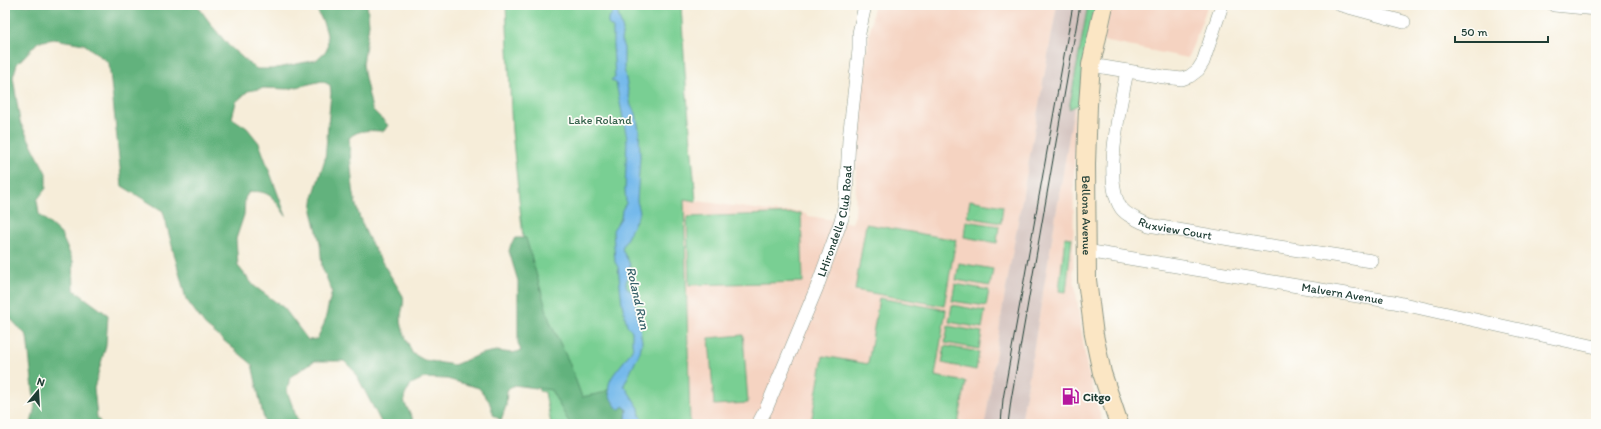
<svg xmlns="http://www.w3.org/2000/svg" width="1601" height="429" font-family="Itim,sans-serif">
<rect width="100%" height="100%" fill="#fdfcf7"/>
<filter id="ink" filterUnits="userSpaceOnUse"><feTurbulence type="fractalNoise" baseFrequency=".025" numOctaves="2"/><feDisplacementMap in="SourceGraphic" scale="8" xChannelSelector="R" yChannelSelector="G"/><feConvolveMatrix kernelMatrix="1 2 1 2 8 2 1 2 1" color-interpolation-filters="sRGB"/></filter>
<filter id="wash" filterUnits="userSpaceOnUse"><feTurbulence type="fractalNoise" baseFrequency=".012" numOctaves="4" result="noise"/><feDisplacementMap in="SourceGraphic" scale="16" xChannelSelector="R" yChannelSelector="G"/><feGaussianBlur stdDeviation="0.9" result="paint"/><feColorMatrix in="noise" values="0 0 0 0 0 0 0 0 0 0 0 0 0 0 0 0 0 1.4 0 .05"/><feComposite in="paint" operator="in"/></filter>
<g filter="url(#wash)">
<rect width="100%" height="100%" fill="#f6edd9"/>
<!-- built -->
<path fill="#f5d3c1" d="M874,5H1057L1003,305L985,424H690L684,199L777,212L799,211L809,216L852,223L855,215L858,105Z
M1111,5H1208L1188,58L1103,41Z
M1075,101L1073,271L1087,368L1103,424H1021Z"/>
<!-- industrial -->
<path fill="#d1c0bc" d="M1057,5H1094L1075,101L1021,424H985L1003,305Z"/>
<!-- green -->
<path fill="#79cf93" stroke="#4c8664" d="M506,5H681L685,72L696,201L684,199L690,424H551L545,392L539,391L512,131Z
M1088,5H1097L1080,104L1069,109Z
M970,200L1003,206L1001,223L967,217Z
M801,213L803,282L689,285L687,217Z
M966,221L999,226L997,243L964,237Z
M866,224L956,240L944,306L855,290Z
M1065,237L1072,238L1066,292L1059,291Z
M959,263L993,269L990,286L956,280Z
M955,284L989,290L986,306L952,301Z
M879,298L946,310L935,376L966,382L958,424L811,423L823,356L868,364Z
M952,305L985,311L982,328L949,322Z
M948,326L982,332L979,349L945,343Z
M743,335L748,403L714,405L709,338Z
M945,346L979,352L976,370L942,363Z"/>
<!-- forest -->
<path fill="#62b27d" stroke="#407858" fill-rule="evenodd" d="M5,5H197L213,27L229,46L251,65L257,69H272L316,60L327,50C330,33 322,19 314,5H367L369,24L363,64L365,78L372,109L388,125L384,131C372,131 359,128 349,138C351,160 351,184 356,205C364,238 386,267 403,296C405,304 401,310 401,318C401,330 408,342 412,353L424,360L454,365L481,354L496,351L512,353L521,351L518,343V281L509,251L511,244L516,238H526L550,322L569,362L582,397L602,393L609,389V395L627,409L626,419L629,424H570L551,390L514,385L507,390L506,406L501,420L494,416L489,401L479,388L447,379L424,378L411,384L404,397L405,404L412,417L413,424H382L355,372L344,361H314L290,377L287,391L297,419L301,424H265L252,364L205,325L186,299L163,211L122,186L109,63L84,44L54,39L38,42L17,64L13,77L20,122L46,173V188L37,200L39,214L61,234L73,261L74,290L108,315L106,345L94,388L97,417L101,424H31L35,406L27,336L5,313ZM322,81L330,85L331,93L325,159L314,194L312,211L320,243L322,267L332,291L324,324L317,339L308,340L284,308L254,286L238,266L236,239L244,215L245,198L249,192C270,189 275,200 286,216L259,143L247,128L232,118L236,102L248,91L264,88L288,89Z"/>
<!-- water -->
<path fill="#75b9eb" stroke="#4a7b90" d="M607,5H615L623,30L621,40L624,48V68L631,106L636,113L639,130L640,156L637,201L640,212L622,248C623,254 628,258 630,265C633,279 617,282 634,294L642,341L640,352L624,385L639,408L640,416L647,424H629L626,419L627,409L623,406L620,409H618C594,381 622,371 633,347L632,343V331L627,325L622,304L618,267L615,262L613,230L621,218L622,210L626,203L625,190L627,138L616,83L611,80L615,77L613,46V28L608,24V18L613,13Z"/>
</g>
<g filter="url(#ink)">
<g fill="none" stroke-linecap="round" stroke-linejoin="round">
<defs>
<g id="minor">
<path d="M1341,5L1404,22"/>
<path d="M1554,5L1596,9"/>
<path d="M1091,65L1164,77L1182,79L1190,76L1198,70L1203,62L1222,5"/>
<path id="s1" d="M1127,71C1121,103 1102,181 1121,208C1127,216 1140,221 1149,225L1259,244L1372,261"/>
<path id="s2" d="M1086,251L1394,302L1596,347"/>
<path id="s3" d="M758,424L766,409L817,287L842,218L846,196L849,139L859,50V33L865,5"/>
</g>
<g id="secondary">
<path id="s4" d="M1104,5L1091,65L1088,105L1086,164L1087,280L1094,335L1102,373L1119,424"/>
</g>
</defs>
<!-- minor casing -->
<use href="#minor" stroke="#8a9586" stroke-width="14"/>
<!-- secondary casing -->
<use href="#secondary" stroke="#8a9586" stroke-width="20"/>
<!-- minor -->
<use href="#minor" stroke="#fff" stroke-width="13"/>
<!-- secondary -->
<use href="#secondary" stroke="#fbe6c4" stroke-width="18"/>
<!-- tram -->
<path stroke="#1f3d34" stroke-width="1" d="M1001,424L1003,399L1073,5
M1008,424L1011,400L1080,5"/>
</g>
</g>
<!-- icons -->
<defs>
<symbol id="fuel-bare" viewBox="-9 -9 18 18"><path d="M-5.5-6h7V0h2V4h1.3V-2.5L3-4.5l.8-.8L6-3V5H2.5V1h-1V6h-7ZM-4.2-4.7v3.2H.2V-4.7Z" fill="#b5179e" stroke="#fdfcf7" stroke-width="2.5" paint-order="stroke"/></symbol>
</defs>
<g fill-rule="evenodd">
<use href="#fuel-bare" x="1058" y="384" width="25" height="25"/>
</g>
<g text-anchor="middle" dominant-baseline="central" stroke-width="3.5" stroke-linejoin="round" paint-order="stroke">
<!-- park labels -->
<g font-size="12" fill="#36624c" stroke="#fdfcf7">
<text x="600" y="120">Lake Roland</text>
</g>
<!-- street labels -->
<g font-size="12" fill="#1f3d34" stroke="#fdfcf7">
<text stroke="none"><textPath href="#s4" startOffset="212">Bellona Avenue</textPath></text>
<text stroke="none"><textPath href="#s3" startOffset="218">LHirondelle Club Road</textPath></text>
<text stroke="none"><textPath href="#s1" startOffset="199">Ruxview Court</textPath></text>
<text stroke="none"><textPath href="#s2" startOffset="260">Malvern Avenue</textPath></text>
</g>
<!-- poi labels -->
<g font-size="12" font-weight="bold" fill="#1f3d34" stroke="#fdfcf7" text-anchor="start">
<text x="1083" y="397">Citgo</text>
</g>
<!-- water labels -->
<g font-size="13" font-style="italic" fill="#39626b" stroke="#fdfcf7">
<text transform="translate(638 298) rotate(77)">Roland Run</text>
</g>
</g>
<!-- margin -->
<rect width="1601" height="429" fill="none" stroke="#fdfcf7" stroke-width="20"/>
<!-- north arrow -->
<g transform="translate(38 391) rotate(18)" stroke="#fdfcf7" stroke-width="3" paint-order="stroke">
<path d="M0-3L7 15L0 10L-7 15Z" fill="#1f3d34"/>
<text y="-6" font-size="11" font-weight="bold" text-anchor="middle" fill="#1f3d34">N</text>
</g>
<!-- scale -->
<path d="M1455 36v6h93v-6" fill="none" stroke="#1f3d34" stroke-width="2"/>
<text x="1461" y="36" font-size="12" fill="#1f3d34" stroke="#fdfcf7" stroke-width="3" paint-order="stroke">50 m</text>
</svg>
